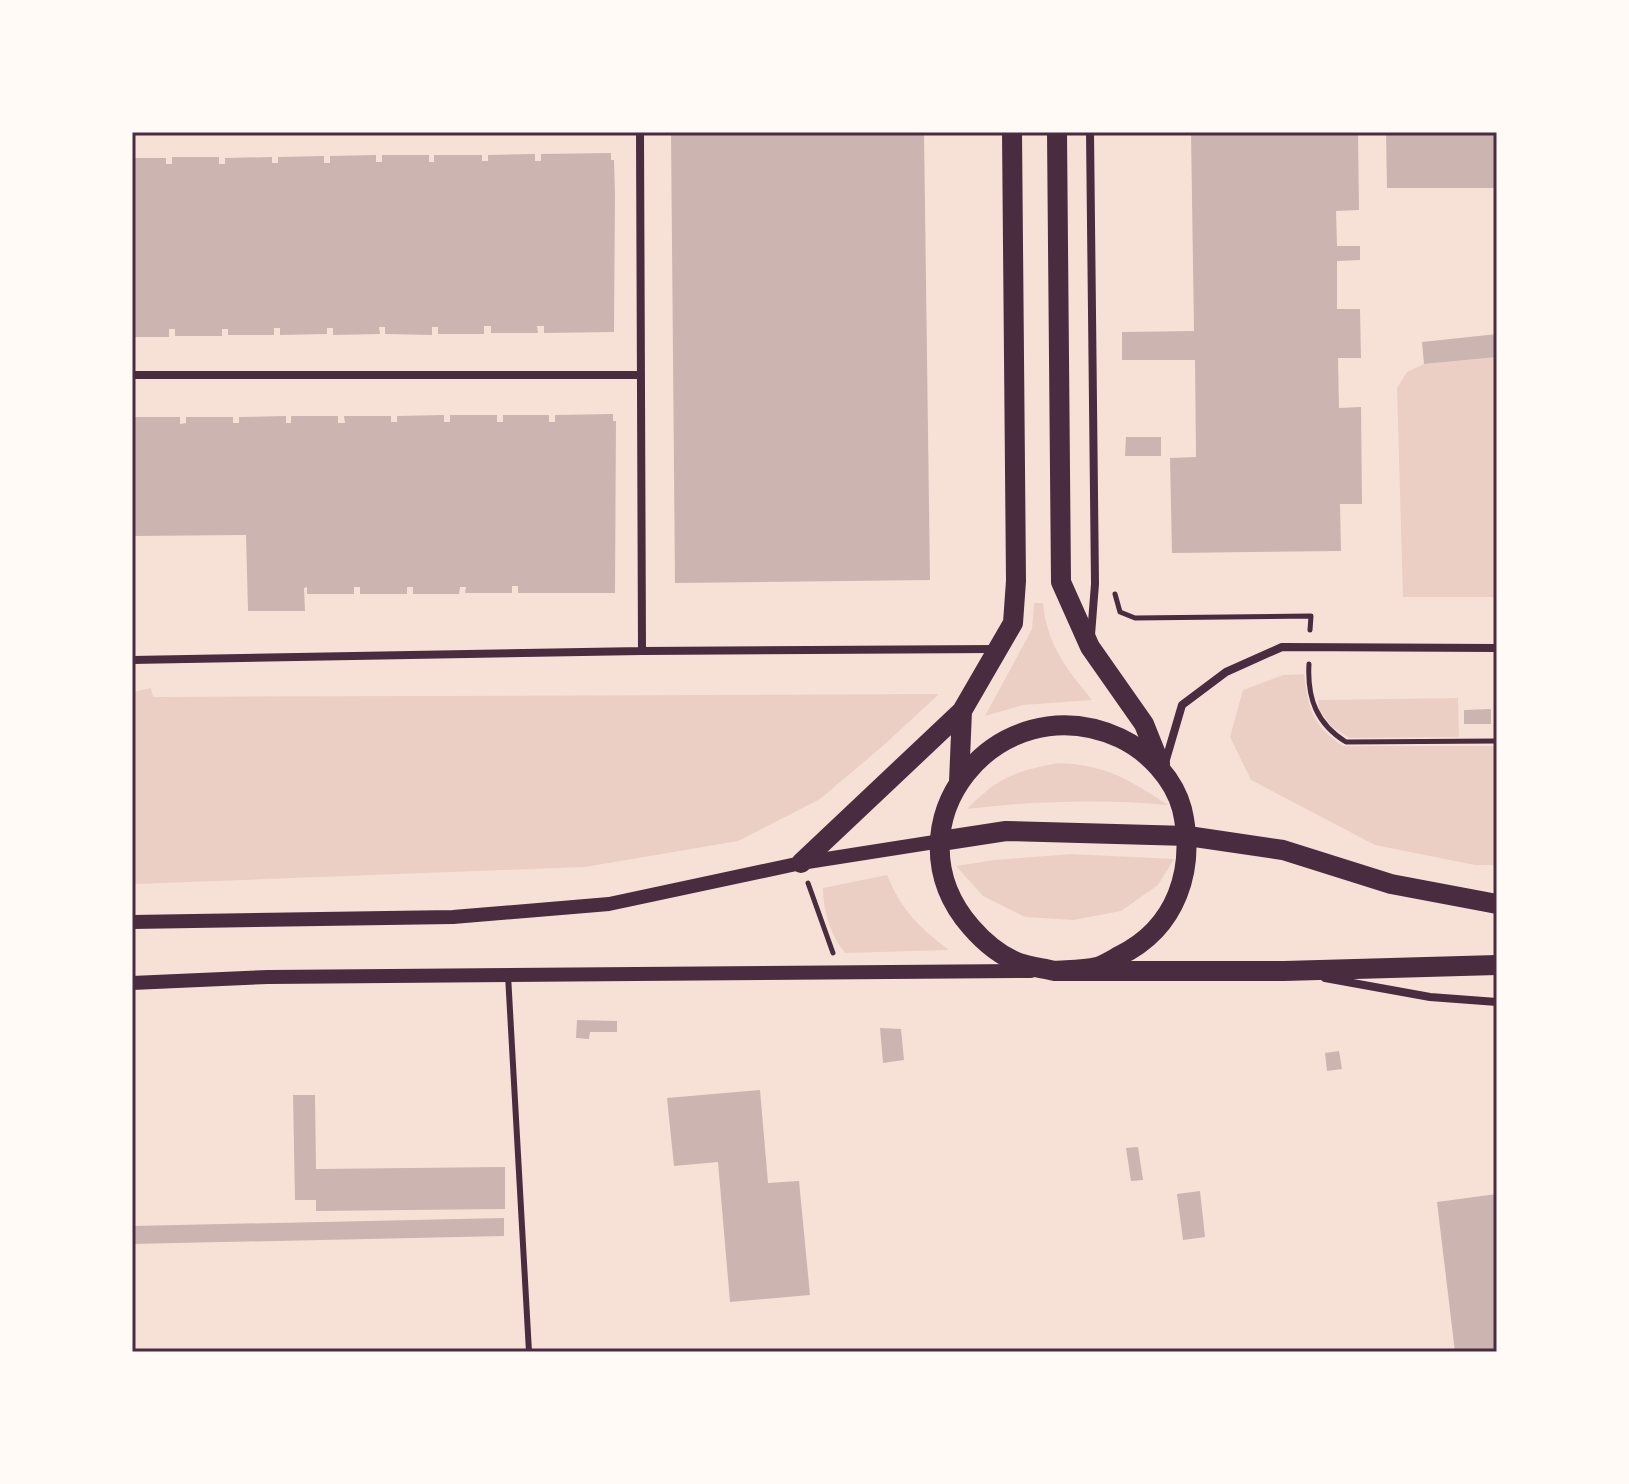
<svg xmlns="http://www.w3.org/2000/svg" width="1629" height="1484" font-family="Karla,sans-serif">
<rect width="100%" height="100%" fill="#f7e1d7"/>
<!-- green -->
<path fill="#ebcfc5" d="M1497,357V597H1403L1397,388L1407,372L1424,364Z
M1034,603H1043C1047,645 1066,668 1092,700L1023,705L985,716L1032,629Z
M1304,674C1309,710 1312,725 1343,746H1497V865H1475L1375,845L1251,780L1230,737L1243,690L1283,675Z
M151,688L153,697L939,694L884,745L820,799L738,841L585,867L136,884L132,882V692Z
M1458,698L1459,737L1349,738L1331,726L1319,709L1318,700Z
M1058,763C1107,765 1128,779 1168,805C1101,799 1034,801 967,809C998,777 1016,771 1058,763Z
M1071,854L1174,859L1158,885L1121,911L1073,920L1025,917L983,896L956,866L994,860Z
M887,875C902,911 919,927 949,950L845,953C831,936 823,911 823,888Z"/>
<!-- building -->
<path fill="#ccb4b1" d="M671,132H924L930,580L675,583Z
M1191,132H1358L1359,210L1336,211L1337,246H1360V260L1337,261V309H1360L1361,358H1338L1339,408L1361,407L1362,504H1340L1341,551L1172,553L1170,458L1196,457L1195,360H1122V332L1194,331Z
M1386,132H1497V188H1387Z
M611,153V160H614L615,196L614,332L544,333V326H537L538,333H491V326H484V334H438V327H432V335L385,334V327H379L380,334L333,335V328H327V334L280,335V328H274V335H228V329H222V336H175V329H169V337H132V158H166V164H172V157H219V164H225V158L272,157V163H278V157L324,156V163H330V156L376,155V162H382V155H429V162H434V155H482V161H488V155L535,154V161H541V154Z
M1497,334V357L1424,364L1422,342Z
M613,414V421H616L615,593H518V586H512V593H465L466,587H460L459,594H413V587H407V594H360V587H354V594H307V587L304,588L305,611H248L246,535L132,536V424H134V417H180V424L186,423V417H233V423H239V417L286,416V423H291V416H338V423H345L344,416H391V422H397V416L444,415V422H450V415H497V422H503V415H549V422H555V415Z
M1126,437H1161V456H1125Z
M1491,709V724H1464V710Z
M577,1020L617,1021V1032H590L589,1039L576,1038Z
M880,1028L901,1029L904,1060L883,1063Z
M1339,1051L1342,1069L1327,1071L1325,1053Z
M760,1090L768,1183L799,1181L810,1295L730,1302L718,1162L674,1166L667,1098Z
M293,1095H315L316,1169L505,1167V1209L316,1211V1200H295Z
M1138,1147L1143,1180L1131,1181L1126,1148Z
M1200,1191L1205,1237L1183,1240L1177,1194Z
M1497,1194V1352H1455L1437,1202Z
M504,1218V1236L132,1244V1226Z"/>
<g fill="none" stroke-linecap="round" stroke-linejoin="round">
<!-- path -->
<path stroke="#4a2c40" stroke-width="5" d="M1115,594L1120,612L1135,618L1311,616L1310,630
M1309,664C1307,699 1317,724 1346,742L1497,741
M808,883L833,953"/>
<!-- service -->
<path stroke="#4a2c40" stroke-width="6" d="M508,975L529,1352"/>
<!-- minor -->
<path stroke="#4a2c40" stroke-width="8" d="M640,132L642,651
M1090,132L1095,584L1091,635
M132,375H641
M132,660L642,651L996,649
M1165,763L1182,705L1226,672L1282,647L1497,648
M1325,978L1430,997L1497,1002"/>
<!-- tertiary -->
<path stroke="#4a2c40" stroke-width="14" d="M132,922L453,917L609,904L801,863L941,841
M132,983L268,977L1031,971"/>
<!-- primary -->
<path stroke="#4a2c40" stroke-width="20" d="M1057,132L1061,582L1090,647L1144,724L1160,764
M959,782L962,711
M941,841L1006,831L1188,836L1283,850L1391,884L1497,904
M801,863L962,711L1013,623L1016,581L1012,132
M1055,971C1068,970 1084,970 1097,967C1104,965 1112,960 1119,956C1177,928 1196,869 1182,809C1174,779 1148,751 1120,738C996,682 883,826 971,927C984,942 1001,956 1019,963C1031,967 1043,968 1055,971H1284L1497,965"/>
</g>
<!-- border -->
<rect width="1629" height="1484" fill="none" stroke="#fffaf5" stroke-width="268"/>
<rect x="134" y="134" width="1361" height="1216" fill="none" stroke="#4a2c40" stroke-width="3"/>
</svg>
